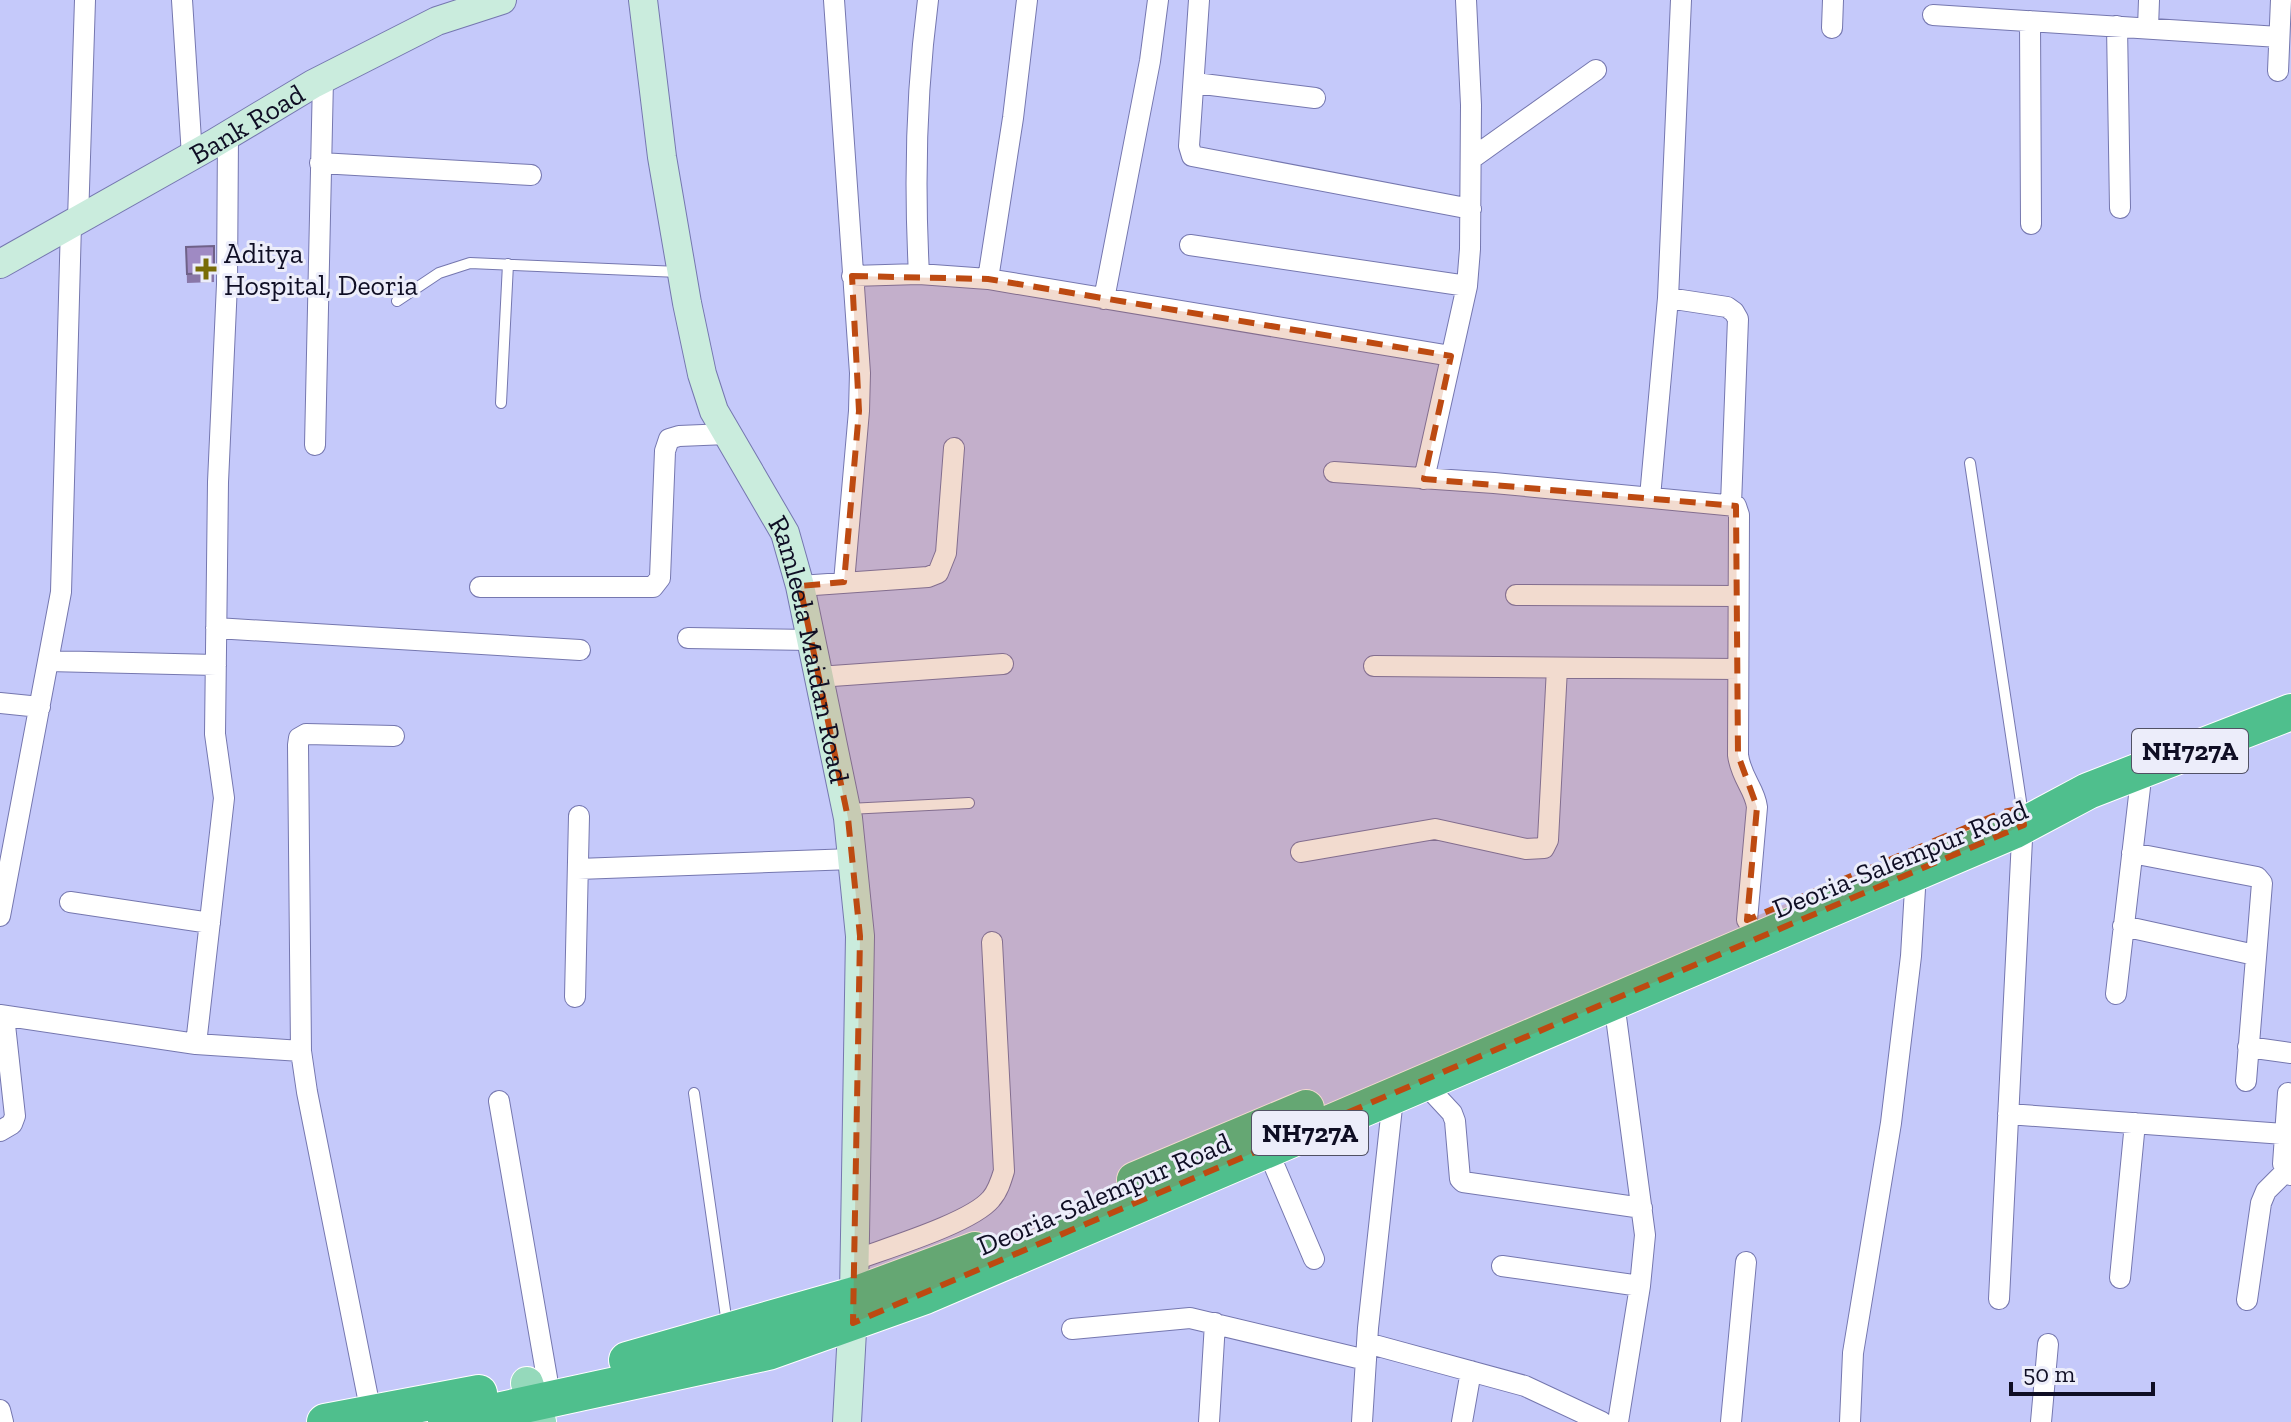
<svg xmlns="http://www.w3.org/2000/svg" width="2291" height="1422" font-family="'Zilla Slab',serif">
<rect width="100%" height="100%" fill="#c5c9fa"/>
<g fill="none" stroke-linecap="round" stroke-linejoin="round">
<defs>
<path id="lane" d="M397,301L439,273L470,263L679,272
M501,403L508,264
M1970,463L2022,808
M848,809L969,803
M694,1093L727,1324"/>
<path id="street" d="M182,0L192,156
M834,0L860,373L859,411L844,582
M1199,0L1189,146L1192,156L1471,209
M1933,15L2279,37
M2030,21L2031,224
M2117,26L2120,208
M1832,28L1833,0
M2148,28L2149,0
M2278,71L2281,0
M1195,83L1315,98
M1471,159L1596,70
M320,163L531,175
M78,220L85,0
M1190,245L1467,286
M919,274C914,181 916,92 928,0
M852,276L919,274L988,279L1451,356
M988,279L1013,118L1027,0
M1668,298L1727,307L1734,312L1738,319L1731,504
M1104,299L1150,61L1158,0
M315,445L323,79
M1334,472L1494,483L1736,506L1739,515L1738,755C1741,778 1755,789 1757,807L1747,920
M1424,479L1467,286L1470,249L1471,105L1466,0
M1650,497L1668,298L1681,0
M800,586L928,577L938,573L946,553L954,448
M480,587H653L660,578L665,451L669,439L679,436L727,434
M1516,595L1738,596
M216,628L580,650
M688,638L811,640
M48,661L216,665
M1374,666L1737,669
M818,677L1003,664
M0,703L40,707
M1301,852L1435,829L1526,849L1544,848L1548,840L1557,668
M2132,853L2257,877L2262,883L2246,1081
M578,869L853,859
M70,902L210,923
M0,916L61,592L71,224
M2123,926L2255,955
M2116,994L2142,770
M575,997L579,816
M1614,1002L1645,1235L1640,1286L1618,1422
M0,1015L196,1044L301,1051
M196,1044L224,798L215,734L218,482L227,284L228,135
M2248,1047L2291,1053
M1425,1084L1452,1113L1455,1121L1460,1179L1463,1182L1642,1208
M2288,1093L2283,1164L2291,1175
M499,1101L547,1378
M2008,1114L2284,1134
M0,1131L12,1124L15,1116L4,1016
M1268,1151L1314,1259
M855,1260C887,1248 971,1223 991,1199C998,1191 1001,1181 1004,1171L992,942
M1502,1266L1640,1286
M2120,1278L2135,1123
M1999,1299L2023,819
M2247,1300L2261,1203L2266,1191L2286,1171
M1072,1329L1190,1318L1366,1360
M1367,1343L1525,1386L1602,1422
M0,1410L3,1422
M371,1413L307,1092L301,1051L298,745L299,738L306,734L394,736
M1209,1422L1215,1323
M1362,1422L1368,1328L1393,1098
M1462,1422L1471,1371
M1731,1422L1746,1262
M1850,1422L1853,1353L1891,1123L1911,956L1916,872
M2041,1422L2048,1344"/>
<g id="secondary">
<path id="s1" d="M643,0L662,157L687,303L702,374L714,411L785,533L800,586L848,818L860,936L854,1295L847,1422"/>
<path id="s2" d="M0,264L213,144L313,84L437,21L502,0"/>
</g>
<path id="primary" d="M527,1383L540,1422"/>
<path id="highway" d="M1135,1180L1306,1108
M627,1360L854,1295L975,1250
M325,1422L479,1393
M446,1422L768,1352L925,1296L2013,831L2088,791L2291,712"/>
</defs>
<!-- lane casing -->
<use href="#lane" stroke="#7577af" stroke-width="12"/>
<!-- street casing -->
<use href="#street" stroke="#7577af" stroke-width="22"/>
<!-- secondary casing -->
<use href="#secondary" stroke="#7577af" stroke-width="30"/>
<!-- primary casing -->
<use href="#primary" stroke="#fff" stroke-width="34"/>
<!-- highway casing -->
<use href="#highway" stroke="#fff" stroke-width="38"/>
<!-- lane -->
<use href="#lane" stroke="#fff" stroke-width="10"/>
<!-- street -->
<use href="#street" stroke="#fff" stroke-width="20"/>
<!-- secondary -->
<use href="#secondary" stroke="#caecdd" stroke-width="28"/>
<!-- primary -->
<use href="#primary" stroke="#95d9bb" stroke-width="32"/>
<!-- highway -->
<use href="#highway" stroke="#4fbf8d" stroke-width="36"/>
</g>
<!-- wall -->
<path fill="#8977a8" d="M214,246V282L187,283L186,247Z"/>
<!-- building -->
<path fill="#9f8ac3" stroke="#6f6188" stroke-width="2" d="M214,246V273L187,274L186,247Z"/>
<!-- marked area -->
<path fill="#bd4a11" fill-opacity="0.2" stroke="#bd4a11" stroke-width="6" stroke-dasharray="16 10" stroke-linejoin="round" d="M852,276L988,279L1451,356L1424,479L1736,506L1738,755L1757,807L1747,920L2003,812L2022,808L2024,825L853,1323L860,936L848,818L800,586L844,582L859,411Z"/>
<!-- markers -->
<path fill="#786c06" stroke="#ecedfa" stroke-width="3" d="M202 257h8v8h8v8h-8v8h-8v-8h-8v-8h8z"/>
<g text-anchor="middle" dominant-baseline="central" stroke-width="6" stroke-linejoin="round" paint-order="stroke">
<!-- shield labels -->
<g fill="#ecedfa" stroke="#515164" stroke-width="2">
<rect x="2132" y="729" width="116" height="44" rx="6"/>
<rect x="1252" y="1111" width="116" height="44" rx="6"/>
</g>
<g font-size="26" font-weight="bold" fill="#0f0e24">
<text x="2190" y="751">NH727A</text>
<text x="1310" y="1133">NH727A</text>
</g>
<!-- street labels -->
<g font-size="28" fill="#0f0e24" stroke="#ecedfa">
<text stroke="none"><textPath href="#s2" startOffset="284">Bank Road</textPath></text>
<text stroke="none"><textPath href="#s1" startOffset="678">Ramleela Maidan Road</textPath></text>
<text transform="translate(1900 859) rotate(-22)">Deoria-Salempur Road</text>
<text transform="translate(1104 1194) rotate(-23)">Deoria-Salempur Road</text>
</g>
<!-- poi labels -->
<g font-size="28" fill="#0f0e24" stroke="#ecedfa" text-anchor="start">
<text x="224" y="253">Aditya<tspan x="224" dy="32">Hospital, Deoria</tspan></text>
</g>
</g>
<!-- scale -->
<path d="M2011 1382v12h142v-12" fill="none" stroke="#0f0e24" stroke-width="4"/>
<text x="2023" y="1382" font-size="24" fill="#0f0e24" stroke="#ecedfa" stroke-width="6" paint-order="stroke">50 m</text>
</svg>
